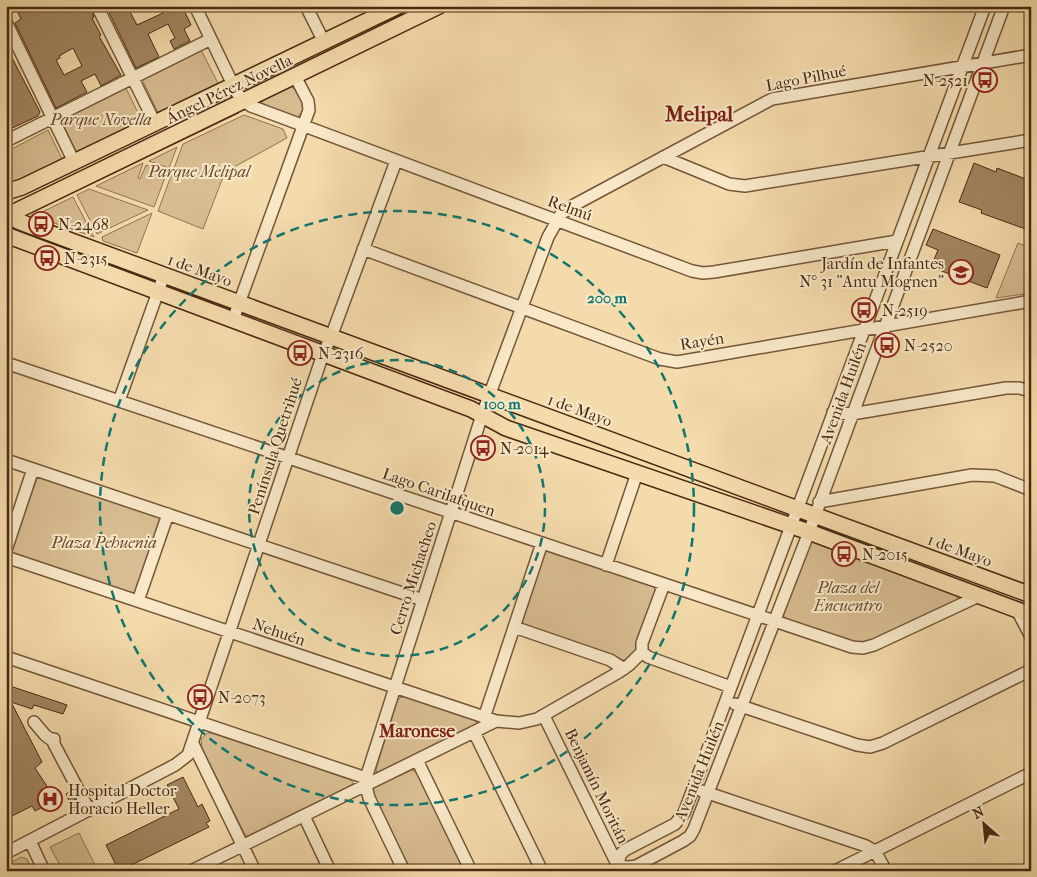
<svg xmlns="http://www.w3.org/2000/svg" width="1037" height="877" font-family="'IM FELL French Canon',serif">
<rect width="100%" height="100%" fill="#f4dbab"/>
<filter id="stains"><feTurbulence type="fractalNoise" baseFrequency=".004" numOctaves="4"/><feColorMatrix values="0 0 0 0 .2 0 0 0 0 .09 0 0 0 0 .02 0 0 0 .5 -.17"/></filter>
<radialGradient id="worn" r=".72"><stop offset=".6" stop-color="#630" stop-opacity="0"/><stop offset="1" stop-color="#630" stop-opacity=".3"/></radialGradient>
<!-- green -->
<path fill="#d7bd91" stroke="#907452" d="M201,50L218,83L158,113L142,79Z
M125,86L142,121L77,153L60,118Z
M289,86C297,88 301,100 304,107L302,113L297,117L262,104L263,99Z
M238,111L239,113L35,211L34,208Z
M244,115L283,129L287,138L225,172L203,229L158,211L183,144Z
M48,130L62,159L20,181L6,185V152Z
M177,147L169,168L149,161Z
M143,163L138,178L140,179L146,165L167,172L154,207L96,186Z
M89,189L148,210L97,234L77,195Z
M73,197L94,237L43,219L40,213Z
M152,213L137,253L103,241L102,237Z
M1018,243L1031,248V293L996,298Z
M38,476L160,517L161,519L135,593L132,594L12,553L11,550Z
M814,541L957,595L958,600L871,642L855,643L788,619L784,617L783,612L810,543Z
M547,551L654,587L656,593L632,657L628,660H623L527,627L523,624L522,619L544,555Z
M401,697H406L475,720L477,724L380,773H377L376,769L397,701Z
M208,733H213L351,780L354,785L248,837L244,833L202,748L201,739Z
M412,770L418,774L466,871H410L372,791L377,786Z
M79,833L98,871H63L50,847Z
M21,857L27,859L33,871H6V865Z"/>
<!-- building -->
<path fill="#a28662" stroke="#492a12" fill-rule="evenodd" d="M15,6H90L94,17L92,18L101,35L99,36L121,75L101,86L95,74L81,81L87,92L56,108L15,23L21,19ZM73,48L82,66L64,75L56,60L60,58L59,56Z
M106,6H127L137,25L163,13L160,6H182L191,25L184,29L190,41L174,49L170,41L175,38L168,24L148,34L159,57L136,68Z
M6,46L40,112L38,116L6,131Z
M974,163L996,172L997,168L1031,181V231L981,213L982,210L959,202Z
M933,229L1000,255L987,288L931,267L938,250L926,245Z
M10,686L67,705L63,714L34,705L32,709L11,702L42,762L35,768L56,800L35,811L32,806L6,819V694Z
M183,777L198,807L202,804L210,821L206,823L209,827L119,871L106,845L179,809L167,785Z
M71,791L77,804L72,807L66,794Z"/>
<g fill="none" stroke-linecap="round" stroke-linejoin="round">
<defs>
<path id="minor" d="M97,6L155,123
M195,6L237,93L244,101L251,106L692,271L703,273L714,272L897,241
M306,6L324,42
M6,22L74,162
M6,141L211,39
M663,157L729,184L745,186L1031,140
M363,249L660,359L677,362L1031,301
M233,320L309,110L308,101L295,76
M6,363L852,647L863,648L874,645L979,596
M119,401L164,275
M833,412L852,414L1006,388H1019L1031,391
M6,460L423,600
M819,502L972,475L995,476L1031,490
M6,550L33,469
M6,557L496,721L519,723L537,719L619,672L629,665L642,652
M606,565L637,473
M138,601L168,514
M1017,610L1031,637
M514,627L610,660L624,669
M642,652L648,657L731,687
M642,652V643L664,584
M6,657L366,778
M735,704L857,745L870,747L883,743L1031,670
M544,716L618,866
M484,718L542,543
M34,722L45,735L53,741
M474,732L542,871
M54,739V744L89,810
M193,744L255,871
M417,760L471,871
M702,791L866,846L875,851L886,871
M304,816L330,871
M30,841L44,871
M6,853L175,765L188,755L323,354L331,337L396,161
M618,866L630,867L636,866L683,841L690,836L694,829L809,532L1004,6
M618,866L620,855L625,850L675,824L684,813L985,6
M191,871L496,721
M404,871L369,798L367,790L366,778L482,415L548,237L561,214L574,205L772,99L1031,55
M835,871L1031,773"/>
<path id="major" d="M6,192L22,187L398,6
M6,212L18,221L28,225L1031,595
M6,216L439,6
M6,235L471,409L506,428L809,532L1031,615"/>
</defs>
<!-- minor casing -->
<use href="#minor" stroke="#745638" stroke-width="14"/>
<!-- major casing -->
<use href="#major" stroke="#492a12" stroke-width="18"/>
<!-- minor -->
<use href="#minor" stroke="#f8e8c8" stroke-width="11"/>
<!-- major -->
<use href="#major" stroke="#f4dbab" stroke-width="15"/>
</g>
<!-- distance rings -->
<g fill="none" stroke="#0f766e" stroke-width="2.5" stroke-dasharray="9 6">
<circle cx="397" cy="508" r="148"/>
<circle cx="397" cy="508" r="297"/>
</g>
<!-- icons -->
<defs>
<symbol id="bus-ring" viewBox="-11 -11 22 22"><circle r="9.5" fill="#f8e8c8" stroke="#8f2418" stroke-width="1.5"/><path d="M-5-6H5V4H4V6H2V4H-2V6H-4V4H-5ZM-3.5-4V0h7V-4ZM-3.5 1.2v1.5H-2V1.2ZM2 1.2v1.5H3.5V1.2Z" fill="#8f2418"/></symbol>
<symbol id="school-ring" viewBox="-11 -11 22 22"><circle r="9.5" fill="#f8e8c8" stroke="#8f2418" stroke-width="1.5"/><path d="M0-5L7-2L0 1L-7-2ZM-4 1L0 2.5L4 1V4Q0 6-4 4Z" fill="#8f2418"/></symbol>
<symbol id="hospital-ring" viewBox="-11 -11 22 22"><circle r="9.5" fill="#f8e8c8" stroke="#8f2418" stroke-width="1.5"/><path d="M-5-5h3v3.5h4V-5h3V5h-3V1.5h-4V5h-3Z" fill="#8f2418"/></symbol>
</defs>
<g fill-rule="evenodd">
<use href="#bus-ring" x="971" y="66" width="28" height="28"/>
<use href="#bus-ring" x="27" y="210" width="28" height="28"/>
<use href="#bus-ring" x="33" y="244" width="28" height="28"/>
<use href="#school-ring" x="947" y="258" width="28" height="28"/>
<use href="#bus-ring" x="850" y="296" width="28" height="28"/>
<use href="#bus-ring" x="873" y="331" width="28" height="28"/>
<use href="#bus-ring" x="286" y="339" width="28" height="28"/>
<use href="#bus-ring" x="469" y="434" width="28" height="28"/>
<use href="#bus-ring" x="830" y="540" width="28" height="28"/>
<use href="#bus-ring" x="186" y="683" width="28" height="28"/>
<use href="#hospital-ring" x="36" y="785" width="28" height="28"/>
</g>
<g text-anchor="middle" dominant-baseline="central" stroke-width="4" stroke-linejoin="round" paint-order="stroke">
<!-- street labels -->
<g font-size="16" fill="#492a12" stroke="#f8e8c8">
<text transform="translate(806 78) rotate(-11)">Lago Pilhué</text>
<text transform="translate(229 89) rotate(-26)">Ángel Pérez Novella</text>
<text transform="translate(570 208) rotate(20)">Relmú</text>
<text transform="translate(200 270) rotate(20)">1 de Mayo</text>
<text transform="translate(702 341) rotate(-9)">Rayén</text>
<text transform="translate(843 393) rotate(-70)">Avenida Huilén</text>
<text transform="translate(580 410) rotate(20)">1 de Mayo</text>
<text transform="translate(275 446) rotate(-72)">Península Quetrihué</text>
<text transform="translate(439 492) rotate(19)">Lago Carilafquen</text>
<text transform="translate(960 550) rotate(20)">1 de Mayo</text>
<text transform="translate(413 578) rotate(-72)">Cerro Michacheo</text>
<text transform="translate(279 632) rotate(19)">Nehuén</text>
<text transform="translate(699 771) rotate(-68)">Avenida Huilén</text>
<text transform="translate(597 786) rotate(64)">Benjamín Moritán</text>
</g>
<!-- poi labels -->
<g font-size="16" fill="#492a12" stroke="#f8e8c8" text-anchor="start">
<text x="968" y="80" text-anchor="end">N-2521</text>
<text x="58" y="224">N-2468</text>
<text x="64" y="258">N-2315</text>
<text x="944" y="263" text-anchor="end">Jardín de Infantes<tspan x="944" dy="18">N° 31 "Antu Mognen"</tspan></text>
<text x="882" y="310">N-2519</text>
<text x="904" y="345">N-2520</text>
<text x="318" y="353">N-2316</text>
<text x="500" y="448">N-2014</text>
<text x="862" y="554">N-2015</text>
<text x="218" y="697">N-2073</text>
<text x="68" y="790">Hospital Doctor<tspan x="68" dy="18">Horacio Heller</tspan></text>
</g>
<!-- park labels -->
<g font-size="16" font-style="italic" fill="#65472b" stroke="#f8e8c8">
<text x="101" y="119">Parque Novella</text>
<text x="199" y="171">Parque Melipal</text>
<text x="104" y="542">Plaza Pehuenia</text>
<text x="848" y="587">Plaza del<tspan x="848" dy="18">Encuentro</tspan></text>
</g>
<!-- neighbourhood labels -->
<g font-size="18" font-weight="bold" fill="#7a1f14" stroke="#f8e8c8">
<text x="417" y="731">Maronese</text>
</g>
<!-- district labels -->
<g font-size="21" font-weight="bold" fill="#7a1f14" stroke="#f8e8c8">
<text x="699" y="114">Melipal</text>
</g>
</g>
<circle cx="397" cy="508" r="8" fill="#0f766e" stroke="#f8e8c8" stroke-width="2.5"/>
<g font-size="15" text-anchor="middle" font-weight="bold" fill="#0f766e" stroke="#f8e8c8" stroke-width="4" stroke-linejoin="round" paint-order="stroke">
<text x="607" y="303">200 m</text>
<text x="502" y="409">100 m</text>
</g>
<!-- margin -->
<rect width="1037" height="877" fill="none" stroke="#f4dbab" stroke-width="25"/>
<rect x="8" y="8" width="1022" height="862" fill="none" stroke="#492a12" stroke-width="2.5"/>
<rect x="12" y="12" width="1012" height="852" fill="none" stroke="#492a12"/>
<!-- north arrow -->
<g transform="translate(984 824) rotate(333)" stroke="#f8e8c8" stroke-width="4" paint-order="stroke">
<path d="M0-4L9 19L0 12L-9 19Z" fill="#492a12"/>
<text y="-8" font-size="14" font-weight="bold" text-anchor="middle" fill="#492a12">N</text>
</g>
<rect width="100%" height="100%" filter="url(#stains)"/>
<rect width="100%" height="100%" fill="url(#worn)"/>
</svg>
